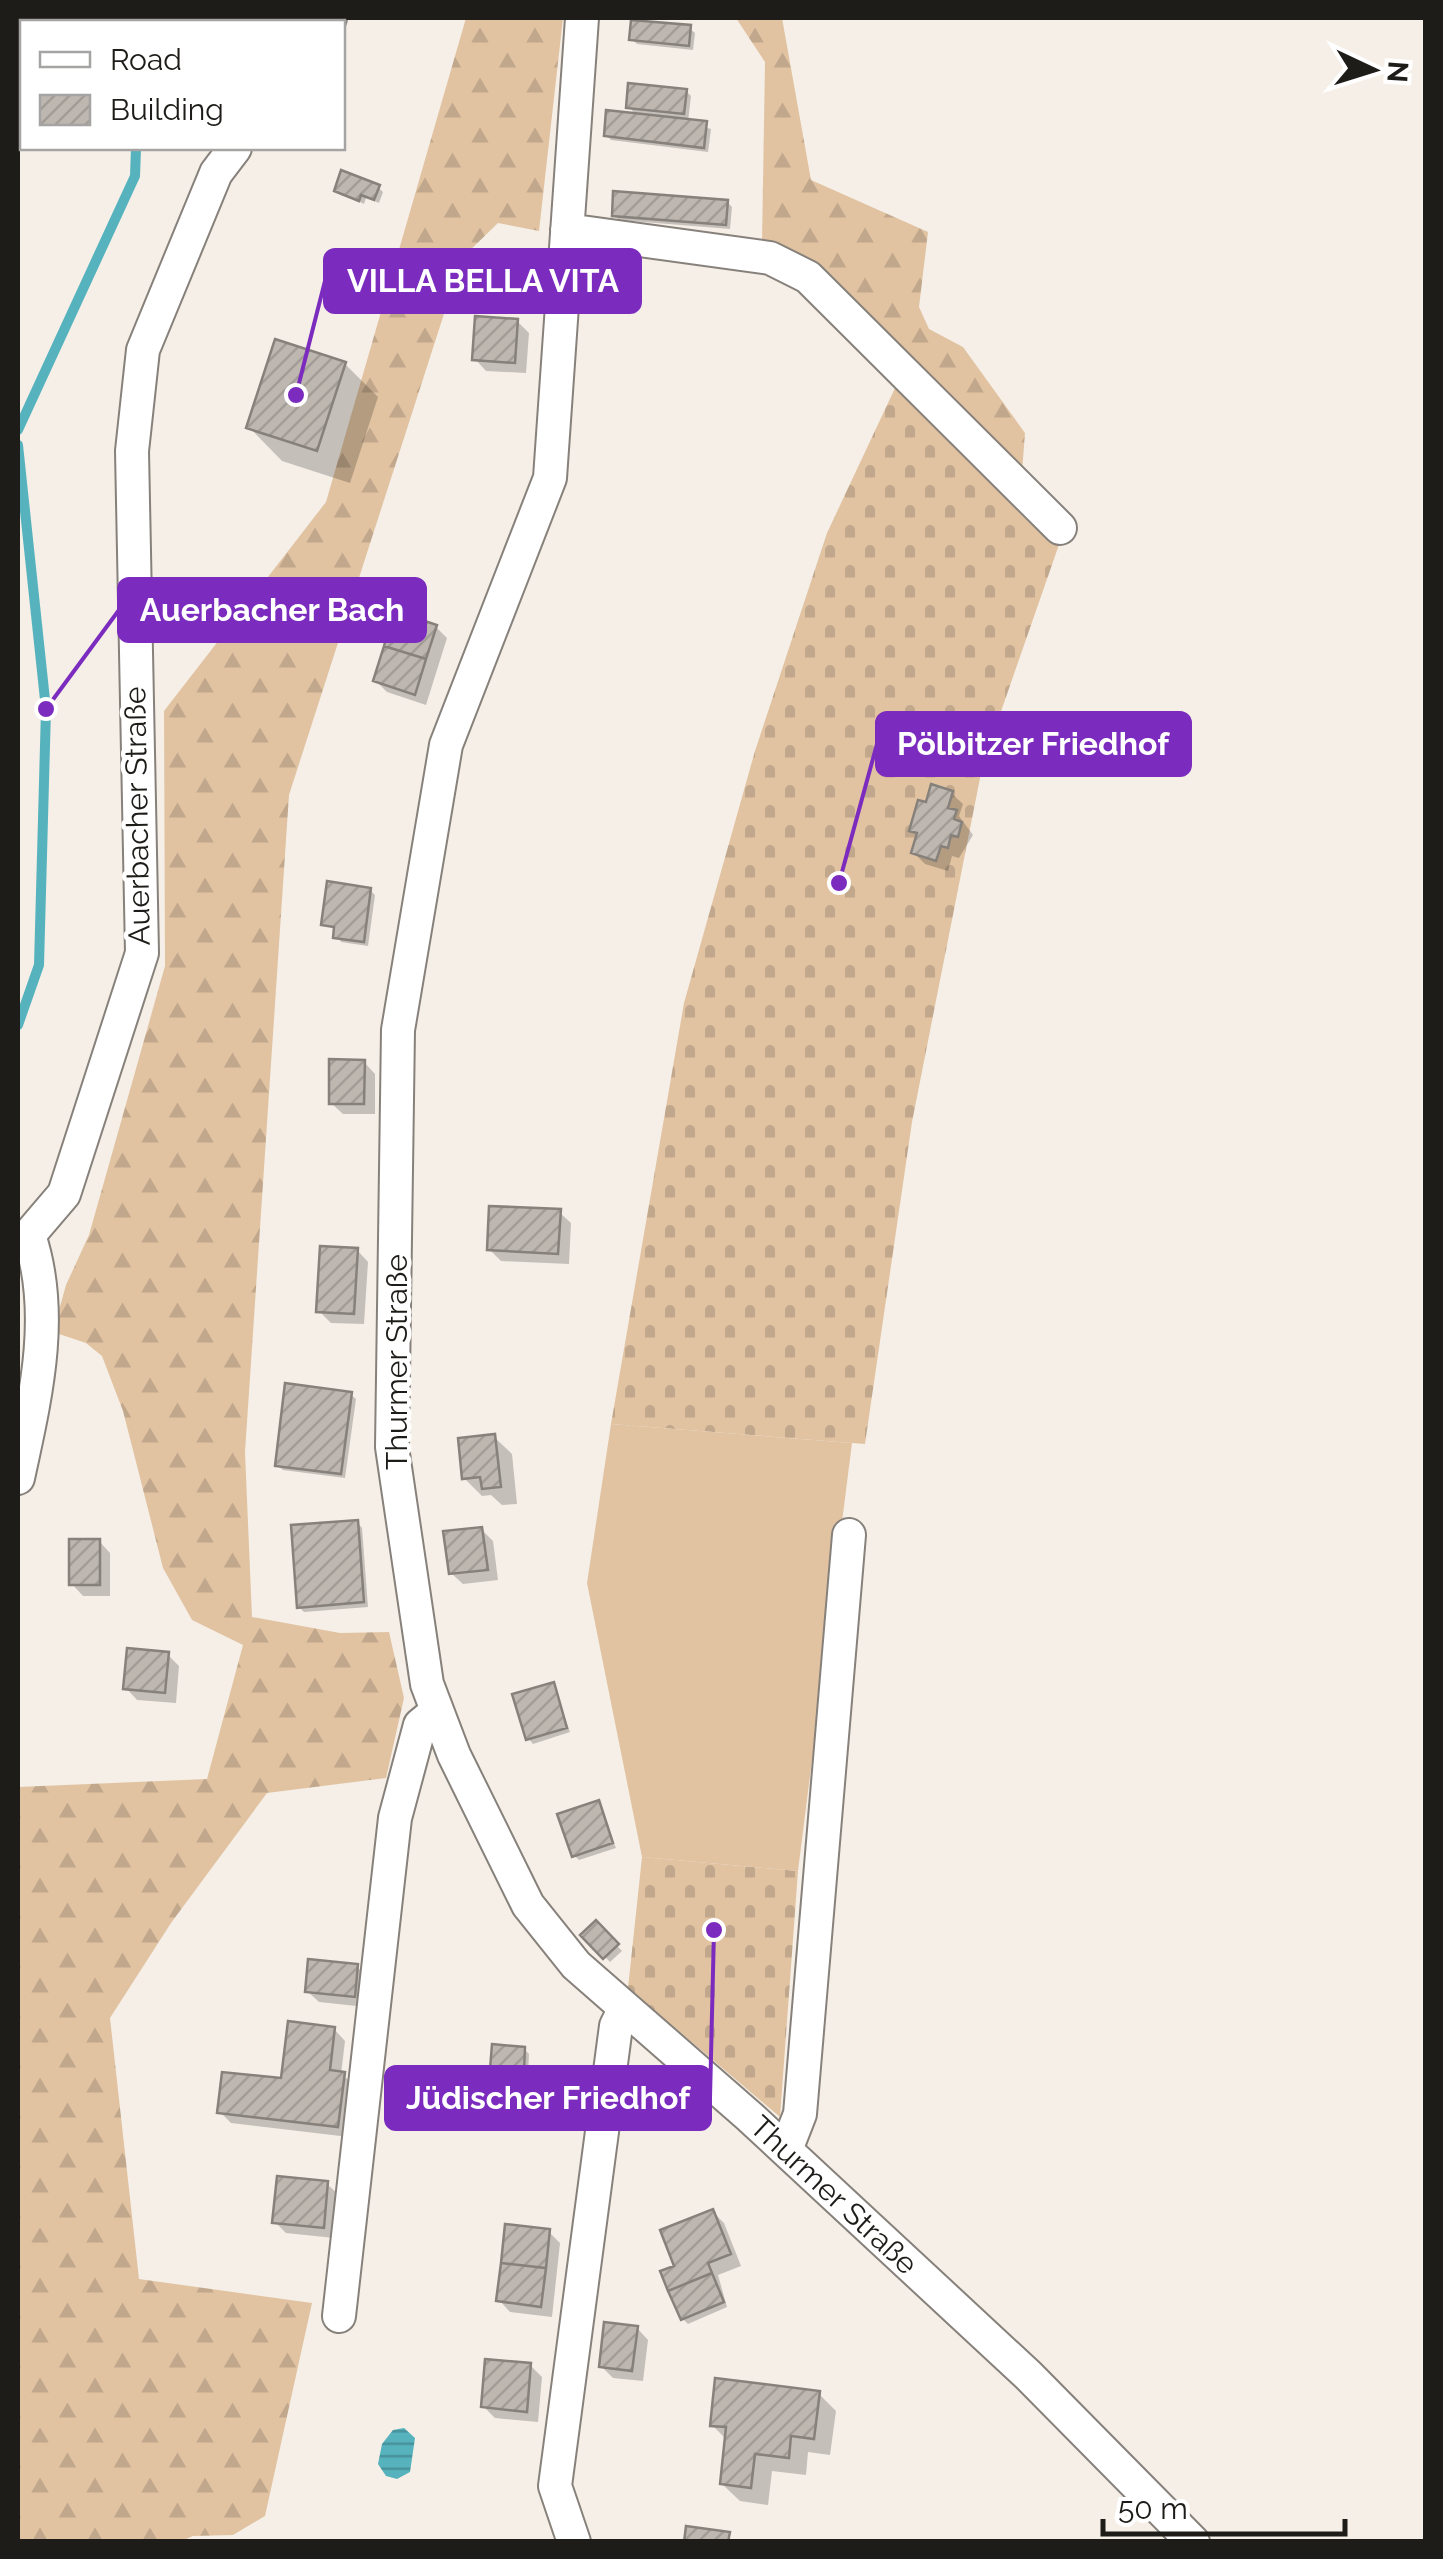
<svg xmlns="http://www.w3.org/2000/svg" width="1443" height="2559" font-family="Raleway,sans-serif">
<defs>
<pattern id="forest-firs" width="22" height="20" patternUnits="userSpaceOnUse" patternTransform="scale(2.5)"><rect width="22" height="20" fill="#e1c3a2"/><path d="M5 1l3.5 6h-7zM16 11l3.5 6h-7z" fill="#c1a78b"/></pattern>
<pattern id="cemetery-stones" width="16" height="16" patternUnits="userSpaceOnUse" patternTransform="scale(2.5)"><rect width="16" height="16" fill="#e1c3a2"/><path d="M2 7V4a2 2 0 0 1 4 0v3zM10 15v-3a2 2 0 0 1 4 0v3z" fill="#c1a78b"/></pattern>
<pattern id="water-rules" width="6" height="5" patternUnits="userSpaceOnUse" patternTransform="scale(2.5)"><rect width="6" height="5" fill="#56b3be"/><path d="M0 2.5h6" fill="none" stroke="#47919a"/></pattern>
<pattern id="building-hatch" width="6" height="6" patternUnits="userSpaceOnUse" patternTransform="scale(2.5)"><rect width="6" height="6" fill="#beb7b0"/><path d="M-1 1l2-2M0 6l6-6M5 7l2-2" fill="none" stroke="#a39d97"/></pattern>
</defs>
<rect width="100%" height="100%" fill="#f5efe7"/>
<!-- forest -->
<path fill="url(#forest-firs)" d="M466,18H563L539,231L498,223L462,258L289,795L245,1452L252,1617L340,1633L389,1632L404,1698L386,1778L267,1793L171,1923L110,2018L139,2279L312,2303L265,2516L233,2535L193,2536L179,2542L18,2541V1787L207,1779L243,1645L192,1620L163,1568L123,1411L102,1356L86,1343L53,1332L66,1285L89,1235L165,966L164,711L326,502Z
M736,18H782L811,180L928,232L919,307L929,329L963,347L1025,433L1020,498L762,242L765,62Z"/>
<!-- cemetery -->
<path fill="url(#cemetery-stones)" d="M896,386L1062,536L983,763L912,1122L865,1444L611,1424L684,1003L755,751L827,533Z
M642,1857L798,1871L780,2117L628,1988Z"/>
<!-- garden -->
<path fill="#e1c3a2" d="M611,1424L852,1443L798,1871L642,1857L587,1583Z"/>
<!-- water -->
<path fill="url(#water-rules)" d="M404,2428L415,2438L410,2472L397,2479L386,2476L378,2464L382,2444L393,2430Z"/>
<!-- shadow -->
<path fill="#0003" d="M222,18H291L290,22H221Z
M689,28L695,33L693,50L637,44L632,39Z
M686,91L691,96L688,122L711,129L708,152L611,140L606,135L637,116L629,107Z
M378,187L383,192L379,203L366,198L364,204L336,190Z
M727,202L732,207L730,229L619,220L614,215Z
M517,321L529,333L526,373L486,371L475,359Z
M345,364L378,397L350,483L282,461L249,427Z
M436,627L447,638L426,705L387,692L375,680Z
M951,793L963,804L959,816L973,835L959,858L952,856L948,871L925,864L914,853L918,837L911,830L928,805Z
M370,890L375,895L368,946L341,942L336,930L324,924Z
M364,1062L375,1074V1114H343L331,1103Z
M559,1212L571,1223L569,1264L501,1261L489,1249Z
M357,1250L368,1262L364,1324L331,1323L319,1311Z
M350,1394L356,1399L345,1478L283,1470L277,1465Z
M494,1437L512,1454L517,1504L502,1505L491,1495L482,1496L464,1478Z
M357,1522L362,1528L368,1607L304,1612L299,1607Z
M481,1529L493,1541L498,1580L463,1584L451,1573Z
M99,1541L110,1553V1596H83L72,1584Z
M168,1655L179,1666L176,1703L137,1700L126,1688Z
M553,1685L570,1732L533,1744L528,1738Z
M598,1803L616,1848L579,1860L574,1855Z
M596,1924L622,1951L610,1962L584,1935Z
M357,1967L369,1978L366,2007L319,2002L307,1991Z
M334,2029L345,2041L341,2074L356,2086L349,2137L231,2123L220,2112L284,2081Z
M524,2049L529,2054L528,2076L497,2073L492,2068Z
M327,2184L339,2195L334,2238L286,2233L275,2222Z
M713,2212L724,2223L741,2266L718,2275L727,2307L688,2324L683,2319L677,2267Z
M549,2232L560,2243L552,2317L510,2312L499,2300Z
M637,2328L648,2340L643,2381L613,2378L602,2367Z
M530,2365L542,2377L538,2422L495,2418L483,2406Z
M818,2393L836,2411L830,2455L808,2452L806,2475L772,2471L768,2505L740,2501L722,2484L727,2440L712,2425Z"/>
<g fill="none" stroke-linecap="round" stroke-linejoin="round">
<!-- stream -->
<path stroke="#56b3be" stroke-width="10" d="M146,22L150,18
M18,430L135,176L136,148
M18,445L46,709L39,965L18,1025"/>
</g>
<!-- building -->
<path fill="url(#building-hatch)" stroke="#87817b" stroke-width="2.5" d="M220,18H278L277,22H219Z
M631,20L691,25L689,46L629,40Z
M628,83L687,89L684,114L626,108Z
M606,110L707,121L704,148L604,136Z
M341,170L380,185L374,200L361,195L359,201L334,191Z
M613,191L728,200L726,225L612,216Z
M475,316L518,319L515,363L472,360Z
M275,339L346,362L317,451L246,428Z
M395,611L437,625L426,659L384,646Z
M384,646L426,659L415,695L373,681Z
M931,784L953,791L948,808L957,810L954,819L962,822L958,837L951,835L948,848L941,846L936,861L911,853L917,833L909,831L918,800L926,802Z
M327,881L371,888L364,942L333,938L334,927L321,925Z
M329,1059L365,1060L364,1104H329Z
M489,1206L561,1209L558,1254L487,1250Z
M320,1246L358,1248L354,1314L316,1312Z
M285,1383L352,1392L341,1474L275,1466Z
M495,1434L501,1487L482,1489L480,1477L462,1479L458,1438Z
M358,1520L364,1602L297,1608L291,1525Z
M482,1527L488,1570L449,1574L443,1531Z
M69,1539H100V1585H69Z
M127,1648L169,1652L165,1693L123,1689Z
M554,1682L567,1728L526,1740L512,1694Z
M599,1800L613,1843L572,1857L557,1814Z
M596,1920L619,1944L603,1959L580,1935Z
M308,1959L358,1964L355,1997L305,1992Z
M288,2021L335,2027L330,2070L345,2072L338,2127L217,2113L222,2072L281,2078Z
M492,2044L525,2047L524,2072L490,2069Z
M277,2176L328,2181L324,2228L272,2223Z
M713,2209L731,2254L708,2263L712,2273L668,2291L660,2271L674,2266L660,2230Z
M505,2224L550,2229L546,2268L501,2263Z
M501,2263L546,2268L541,2307L496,2301Z
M712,2273L724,2302L681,2320L668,2291Z
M604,2322L638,2326L632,2371L599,2367Z
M485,2359L531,2363L527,2412L481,2407Z
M715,2378L820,2391L814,2439L791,2436L789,2458L755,2454L751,2488L720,2484L726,2427L710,2426Z
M686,2526L730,2532L728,2542H684Z"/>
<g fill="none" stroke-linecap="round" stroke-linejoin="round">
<defs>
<path id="minor" d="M582,18L550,478L446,745L398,1030L392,1447L427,1684L454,1755L528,1905L576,1965L750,2117L1028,2375L1193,2542
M327,22L330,18
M567,230L770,258L808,277L1060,528
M18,1240L29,1235L64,1194L142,953L132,451L143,350L216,173L235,148
M18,1478C35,1399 56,1315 29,1235
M786,2150L800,2114L849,1535
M339,2316L395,1818L420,1725L437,1711
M574,2542L555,2486L616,2026L625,2008"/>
</defs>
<!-- minor casing -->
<use href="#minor" stroke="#87817b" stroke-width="36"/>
<!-- minor -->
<use href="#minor" stroke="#fff" stroke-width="32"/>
</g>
<g text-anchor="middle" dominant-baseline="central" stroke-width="9" stroke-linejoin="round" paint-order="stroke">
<!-- street labels -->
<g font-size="30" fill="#1e1c19" stroke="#fff">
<text transform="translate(137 816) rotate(-91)">Auerbacher Straße</text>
<text transform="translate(396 1362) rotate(-90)">Thurmer Straße</text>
<text transform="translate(834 2195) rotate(43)">Thurmer Straße</text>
</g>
</g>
<!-- callouts -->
<path fill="none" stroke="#7b2cbf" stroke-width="4" d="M296 395L325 281M46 709L119 610M839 883L877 744M714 1930L710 2098"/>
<g fill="#7b2cbf" stroke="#fff" stroke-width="4">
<circle cx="296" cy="395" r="10"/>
<circle cx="46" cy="709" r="10"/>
<circle cx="839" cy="883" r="10"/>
<circle cx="714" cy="1930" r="10"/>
</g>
<g fill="#7b2cbf" stroke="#7b2cbf" stroke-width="4">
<rect x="325" y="250" width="315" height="62" rx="10"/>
<rect x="119" y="579" width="306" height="62" rx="10"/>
<rect x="877" y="713" width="313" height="62" rx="10"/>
<rect x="386" y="2067" width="324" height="62" rx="10"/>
</g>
<g font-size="32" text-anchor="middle" font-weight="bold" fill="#fff">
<text x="483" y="292">VILLA BELLA VITA</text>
<text x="272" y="621">Auerbacher Bach</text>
<text x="1033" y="755">Pölbitzer Friedhof</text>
<text x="548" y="2109">Jüdischer Friedhof</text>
</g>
<!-- border -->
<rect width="1443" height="2559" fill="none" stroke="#1e1c19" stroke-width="40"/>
<!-- legend -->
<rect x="20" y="20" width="325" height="130" fill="#ffffff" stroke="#a5a4a3" stroke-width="2.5"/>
<rect x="40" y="52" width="50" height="15" fill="#ffffff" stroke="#a5a4a3" stroke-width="2.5"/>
<text x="110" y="70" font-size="30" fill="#1e1c19">Road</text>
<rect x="40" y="95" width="50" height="30" fill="url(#building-hatch)" stroke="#a5a4a3" stroke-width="2.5"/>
<text x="110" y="120" font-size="30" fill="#1e1c19">Building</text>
<!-- north arrow -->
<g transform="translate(1373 70) rotate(94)" stroke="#ffffff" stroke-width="8" paint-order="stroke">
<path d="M0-8L18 38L0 25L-18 38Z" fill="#1e1c19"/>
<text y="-15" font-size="28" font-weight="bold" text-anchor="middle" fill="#1e1c19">N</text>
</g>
<!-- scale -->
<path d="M1103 2519v15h242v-15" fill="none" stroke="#1e1c19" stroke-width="5"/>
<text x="1118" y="2519" font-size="30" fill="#1e1c19" stroke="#ffffff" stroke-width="8" paint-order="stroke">50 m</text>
</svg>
